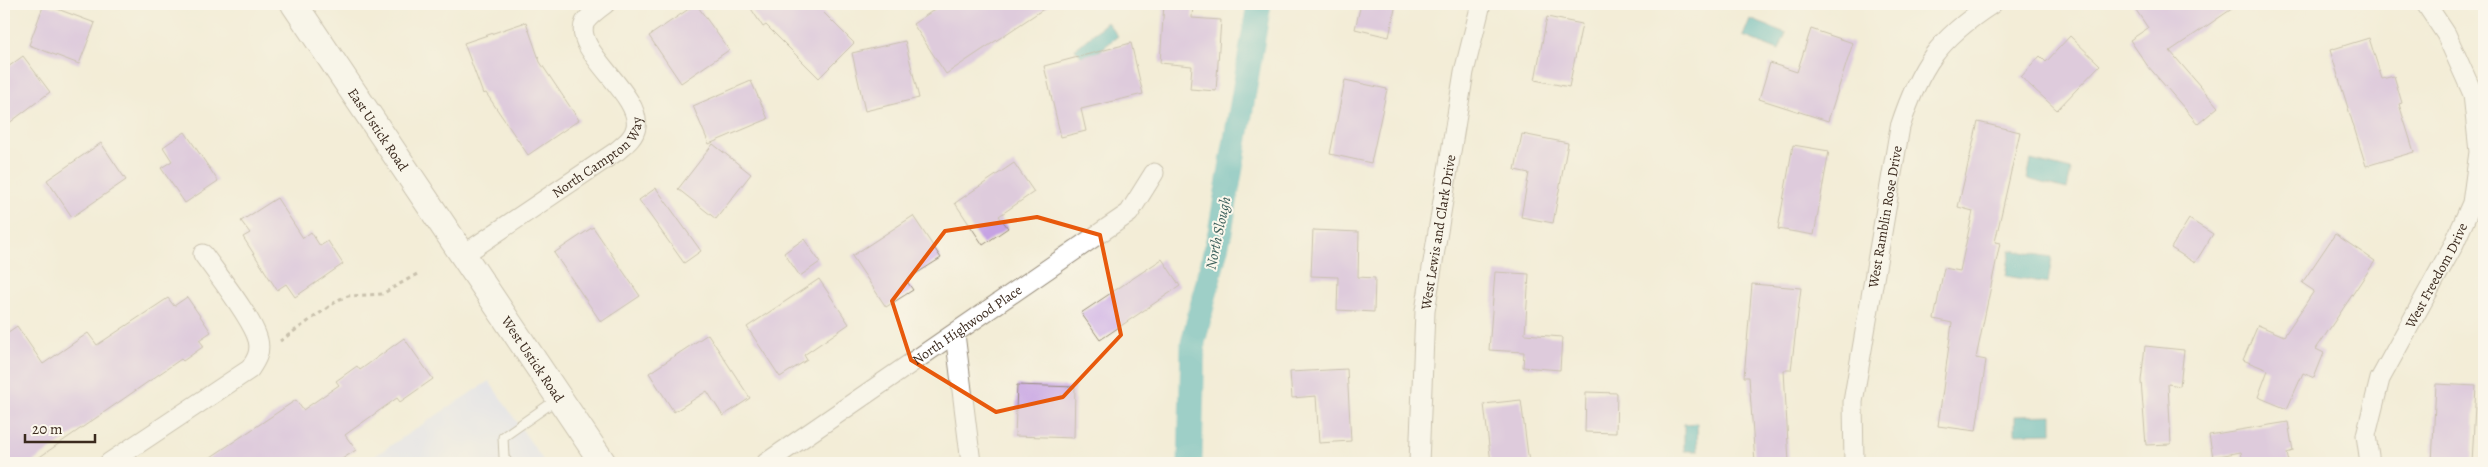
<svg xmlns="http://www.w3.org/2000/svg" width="2488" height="467" font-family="Alegreya,serif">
<rect width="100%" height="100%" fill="#fbf7ec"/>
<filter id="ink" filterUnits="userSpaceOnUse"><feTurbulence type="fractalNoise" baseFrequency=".02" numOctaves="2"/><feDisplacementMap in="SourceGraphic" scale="10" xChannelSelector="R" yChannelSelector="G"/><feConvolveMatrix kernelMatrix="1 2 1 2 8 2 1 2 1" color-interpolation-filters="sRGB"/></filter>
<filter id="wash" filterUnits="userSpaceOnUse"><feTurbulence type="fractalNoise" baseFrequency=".0096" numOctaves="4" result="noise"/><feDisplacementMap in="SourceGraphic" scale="20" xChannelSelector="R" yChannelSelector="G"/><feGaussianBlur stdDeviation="1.12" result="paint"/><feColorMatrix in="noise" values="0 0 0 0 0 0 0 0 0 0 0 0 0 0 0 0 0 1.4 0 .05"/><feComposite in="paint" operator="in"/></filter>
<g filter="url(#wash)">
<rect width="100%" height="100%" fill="#f3edd7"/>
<!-- built -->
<path fill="#d3d9f9" d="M489,381L545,463H364L458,401Z"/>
<!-- water -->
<path fill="#39abb3" stroke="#3a6a68" d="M1750,19L1786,33L1779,50L1743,36Z
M1107,22L1118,36L1086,62L1075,49Z
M2031,160L2071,170L2067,189L2027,179Z
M2010,250L2052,257L2048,283L2006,276Z
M2052,415V433L2015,434V416Z
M1697,423L1698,451H1684V424Z"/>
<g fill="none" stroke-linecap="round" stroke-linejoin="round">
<!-- canal -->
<path stroke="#39abb3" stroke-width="25" d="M1190,463L1193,343L1220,232L1259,4"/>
</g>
<g id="blocks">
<!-- building -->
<path fill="#c6a3e3" d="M44,4L95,23L79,64L29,45Z
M696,4L729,50L681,83L649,36Z
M748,4H815L854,43L819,78L766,25L763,27Z
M943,4H1051L946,74L913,24Z
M1164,4H1193L1192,18L1221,20L1216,91L1190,89L1192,66L1160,63Z
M1361,4H1396L1389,37L1355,29Z
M2132,4H2239L2170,51L2218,107L2198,124L2147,65L2130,40L2148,28Z
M1547,17L1582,24L1569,87L1535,80Z
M526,22L540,62L579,120L528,155L486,93L483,94L464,43Z
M1811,29L1853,43L1828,121L1759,99L1770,63L1797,72Z
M2070,36L2100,65L2057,110L2021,77L2040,56L2046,62Z
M2369,38L2382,79L2394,76L2402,103L2399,104L2414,152L2366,166L2330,50Z
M905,41L919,98L865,111L852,53Z
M1131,43L1143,94L1081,109L1086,131L1061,137L1044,66Z
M23,56L50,92L4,127V70Z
M1345,80L1387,89L1371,163L1330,154Z
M751,81L768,119L709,144L693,106Z
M1978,122L2020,132L1995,242L2000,243L1976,358L1986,360L1976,431L1938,426L1952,323L1934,319L1944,268L1960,271L1973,211L1958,207Z
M185,132L218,181L185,203L161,168L172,161L163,147Z
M1522,134L1568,143L1553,223L1521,217L1529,173L1515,170Z
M101,143L126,180L72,217L47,180Z
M713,144L751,174L716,219L678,189Z
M1793,145L1829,151L1814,235L1778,229Z
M1014,163L1034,192L999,216L1008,228L983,245L955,203Z
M656,188L701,251L684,263L639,200Z
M277,198L303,238L311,232L320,246L328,241L343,264L295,297L286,284L277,290L243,237L250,233L241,221Z
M913,216L941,258L906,280L913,290L886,307L852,256Z
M2189,219L2213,234L2195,263L2171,248Z
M593,227L640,296L601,322L554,253Z
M1313,230L1359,232L1358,277L1375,278L1374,312L1337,310L1338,277L1311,276Z
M2335,234L2375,261L2316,349L2324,353L2314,378L2303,373L2287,409L2258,397L2268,370L2243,360L2258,325L2284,336L2314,291L2302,283Z
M804,239L820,262L800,276L784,253Z
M1162,259L1180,286L1100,340L1081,313Z
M1495,272L1529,274L1525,334L1562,337L1560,370L1523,367L1524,352L1489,350Z
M819,279L849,324L804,355L807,360L780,377L747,327Z
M1752,284L1801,288L1791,370H1784L1789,463H1755L1749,377H1744Z
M187,297L211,332L199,340L204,346L183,361L181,359L31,463H4V335L17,326L43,364L88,333L97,345L168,298L174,306Z
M708,334L750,398L723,416L707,391L674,412L649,373Z
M404,338L433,379L400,402L397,398L345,435L356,450L336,463H202L296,400L303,410L339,385L336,381L357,366L360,370Z
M2145,346L2184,350L2180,386L2168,384L2171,444L2146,445L2141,381Z
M1347,369L1351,441L1319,443L1316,396L1292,398L1290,372Z
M2436,384L2476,386L2472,463H2432Z
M1017,385L1075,387L1074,438L1015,436Z
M1586,392L1617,393L1616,433L1585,432Z
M1521,400L1529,463H1491L1484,404Z
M2288,422L2293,451L2287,453L2289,463H2243L2241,452L2213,457L2209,435Z"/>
</g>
</g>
<g filter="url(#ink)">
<use href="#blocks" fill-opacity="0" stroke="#978c7a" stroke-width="1"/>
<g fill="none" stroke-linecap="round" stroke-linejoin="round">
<defs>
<path id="service" d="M508,463L504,457L503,437L556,400"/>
<g id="minor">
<path id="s1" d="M463,255L617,151C625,144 634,138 636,127C642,94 571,50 585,22C590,15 598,9 605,4"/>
<path d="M955,334L971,463"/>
<path d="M109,463L250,369C256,360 261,352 258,340C253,319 217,274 203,254"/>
<path id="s2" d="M766,463L1129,213L1154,173"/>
<path id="s3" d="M1419,463L1425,311L1464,72L1481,4"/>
<path id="s4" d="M1854,463L1853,402L1900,127C1920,66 1938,39 1992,4"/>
<path id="s5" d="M2370,463L2366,435L2380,379L2453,246L2472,203L2479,152L2473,94L2446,34L2426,4"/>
</g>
<g id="secondary">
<path id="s6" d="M294,4L603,463"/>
</g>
</defs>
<!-- service casing -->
<use href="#service" stroke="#978c7a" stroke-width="11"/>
<!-- minor casing -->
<use href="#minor" stroke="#978c7a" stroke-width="21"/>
<!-- secondary casing -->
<use href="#secondary" stroke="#978c7a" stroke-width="28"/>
<!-- path -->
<path stroke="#978c7a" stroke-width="3" stroke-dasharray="4 4" stroke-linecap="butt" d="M280,341L340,299L348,296L382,294L419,273"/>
<!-- service -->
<use href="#service" stroke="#fff" stroke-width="9"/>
<!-- minor -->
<use href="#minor" stroke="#fff" stroke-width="19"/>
<!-- secondary -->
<use href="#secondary" stroke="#fff" stroke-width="26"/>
</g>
</g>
<!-- marked area -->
<path d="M0 0H2488V467H0ZM1037,217L1100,235L1121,335L1063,397L996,412L911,360L892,301L945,231Z" fill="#f3edd7" fill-opacity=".55" fill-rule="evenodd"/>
<path fill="none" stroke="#e8590c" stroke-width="4" stroke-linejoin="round" d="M1037,217L1100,235L1121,335L1063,397L996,412L911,360L892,301L945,231Z"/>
<g text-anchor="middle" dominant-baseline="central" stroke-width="4" stroke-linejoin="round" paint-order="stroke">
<!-- street labels -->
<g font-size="14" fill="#3b2a1e" stroke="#fbf7ec">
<text stroke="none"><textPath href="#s6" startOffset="151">East Ustick Road</textPath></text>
<text stroke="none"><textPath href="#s1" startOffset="168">North Campton Way</textPath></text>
<text stroke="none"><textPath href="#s4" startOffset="249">West Ramblin Rose Drive</textPath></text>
<text stroke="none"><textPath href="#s3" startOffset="232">West Lewis and Clark Drive</textPath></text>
<text stroke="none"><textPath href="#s5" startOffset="204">West Freedom Drive</textPath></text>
<text stroke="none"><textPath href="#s2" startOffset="244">North Highwood Place</textPath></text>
<text stroke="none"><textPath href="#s6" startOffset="428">West Ustick Road</textPath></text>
</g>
<!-- water labels -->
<g font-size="15" font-style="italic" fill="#3a5e5a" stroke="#fbf7ec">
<text transform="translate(1218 233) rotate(-78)">North Slough</text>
</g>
</g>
<!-- margin -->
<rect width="2488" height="467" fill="none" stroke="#fbf7ec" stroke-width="20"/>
<!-- scale -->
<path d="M25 434v8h70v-8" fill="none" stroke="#3b2a1e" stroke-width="2.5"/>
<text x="32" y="434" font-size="15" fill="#3b2a1e" stroke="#fbf7ec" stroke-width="4" paint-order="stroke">20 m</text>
</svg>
